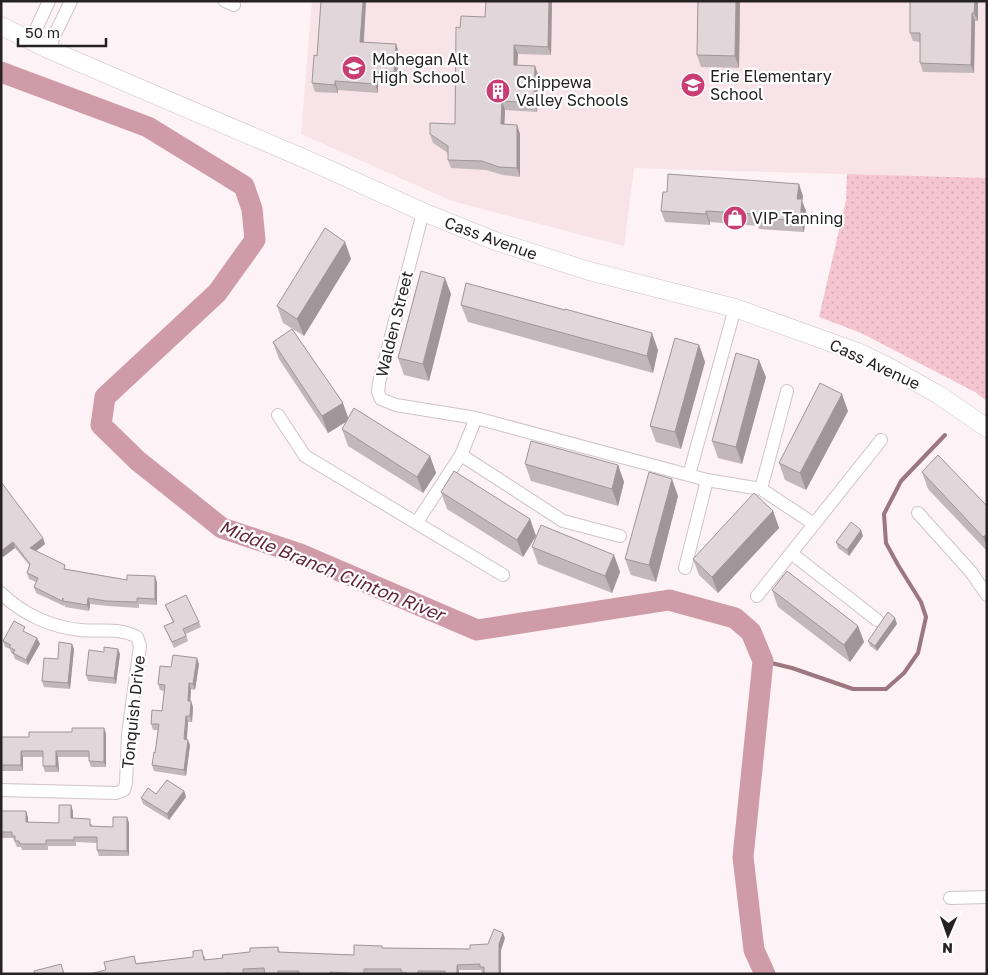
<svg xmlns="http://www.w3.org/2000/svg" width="988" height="975" font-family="'Golos Text',sans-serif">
<defs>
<pattern id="grass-dots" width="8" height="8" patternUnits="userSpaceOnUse" patternTransform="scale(1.25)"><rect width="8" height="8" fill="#f5c6d2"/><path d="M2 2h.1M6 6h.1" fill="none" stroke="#d2aab4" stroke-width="1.8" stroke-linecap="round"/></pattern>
</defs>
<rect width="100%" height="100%" fill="#fdf2f5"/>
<!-- built -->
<path fill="#f7e3e8" d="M312,1H987V178L634,168L624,246L452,201L301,134Z"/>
<!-- grass -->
<path fill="url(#grass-dots)" d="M847,174L987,178V401L975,392L861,333L819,317L846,200Z"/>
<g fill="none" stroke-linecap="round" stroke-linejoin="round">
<!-- stream -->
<path stroke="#9c7781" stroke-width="4" d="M763,661L792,668L853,689H886L904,673L918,653L926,617L921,602L898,565L886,543L884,514L901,481L945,435"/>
<!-- river -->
<path stroke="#cf9ba9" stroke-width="21" d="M1,72L148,127L244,186L252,209L255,240L217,293L105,397L101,425L138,461L222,528L300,554L477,630L669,600L735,618L751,632L763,661L743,857L754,950L765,974"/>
<defs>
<path id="minor" d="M225,1L234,5
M31,40L49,1
M48,49L71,1
M423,212L379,383L378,392L381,399L396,405L476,418L707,480L761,489L814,524
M278,415L305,456L503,575
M461,455L563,521L620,536
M689,475L735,308
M761,489L787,391
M918,513L971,572L987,595
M417,522L461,455L476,418
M791,553L877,620
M685,568L707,480
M1,593C22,614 51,627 80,630C100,632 119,627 137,637L140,646L128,734L126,783L124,790L116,793L1,790
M757,596L881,440
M950,898L987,897"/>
<path id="secondary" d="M1,26L48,49L310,161L423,212L495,241L589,271L735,308L860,353L887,366L939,395L987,428"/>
</defs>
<!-- minor casing -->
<use href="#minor" stroke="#cfc4c7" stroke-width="14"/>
<!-- secondary casing -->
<use href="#secondary" stroke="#cfc4c7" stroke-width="19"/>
<!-- minor -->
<use href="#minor" stroke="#fff" stroke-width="12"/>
<!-- secondary -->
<use href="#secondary" stroke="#fff" stroke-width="18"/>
</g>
<!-- wall -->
<path fill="#c2b8bb" d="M366,1L364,42L396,44L399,53L397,81L378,80V93L338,90V93L315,92L312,83L317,56Z
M486,1H552L551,55L518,54L517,65L535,66L538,75L537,112L505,110L504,125H517L520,134V177L503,175L486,170L451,168L448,160V153L433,143L430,134L455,124L460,28L485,17Z
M698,1H740L739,68L701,67L697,55Z
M910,1H978V21H975L974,73L923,72L920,63V42L913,41L910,33Z
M803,196L802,201L806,211L804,232L759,229L758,226L710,222V225L665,222L661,211Z
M345,242L351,259L304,336L283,323L277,306Z
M451,294L429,381L404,375L398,358Z
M461,305L658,350L653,373L468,322Z
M273,342L348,418L430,456L436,473L423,493L348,446L342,429L347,421L328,433L279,359Z
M699,345L705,362L681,449L656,442L650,426Z
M766,377L742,464L718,458L712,441Z
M848,411L806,490L785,480L779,463Z
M525,464L618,465L624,482L618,506L531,481Z
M922,472L987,506V551L928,489Z
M1,482L45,544L36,551L66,569L127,580L157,582V605L139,604V608L108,606L90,604L89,611L65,607V605L64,606L36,593L34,587L36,582L29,579L27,573L30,566L15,548L3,557L1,555Z
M441,492L530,519L536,536L523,557L447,509Z
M678,496L656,582L631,575L625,559Z
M773,511L779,528L718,593L699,575L693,559Z
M863,536L849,556L838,548L836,542Z
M532,547L614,555L620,572L612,593L538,564Z
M772,590L858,626L864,642L850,662L778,607Z
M165,605L199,622L201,627L186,634L188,641L174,648L164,626L173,622Z
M897,624L877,651L870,646L868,641Z
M27,633L37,638L40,644L28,665L15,659L13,654L11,653L10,649L5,647L3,641Z
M74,649L70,689L44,687L42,681L58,659Z
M120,654L116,684L88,681L86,675Z
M199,664L195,690L191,689L190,701L193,707L192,722H188L187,740L190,745L186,776L154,771L152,765L155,753L158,730H153L151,724L162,711L164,691L160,690L158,684L171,667Z
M104,728L106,734V767H91L89,761V757H58L59,772H45L43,766V757H23V771H1V737H29Z
M184,791L186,797L169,820L143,804L141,798L156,794Z
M1,811L28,817V822L59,823L73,811V818L92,824V826L113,827L127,817L129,823V856H99L97,850V843L76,842V846H48V850H22L21,847H17L13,838H1Z
M505,938L501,950V974H484L482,973L481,970H459V974H89L106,970L134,956L136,963L205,956V960L223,958L278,947L280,952L354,955L382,948L470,949L488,944Z"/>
<!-- shaded-wall -->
<path fill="#9e9698" d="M363,1H366L363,50L360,42Z
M549,1H552L551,55L548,47Z
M736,1H740L739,68L735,56Z
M975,1H978V21L974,13Z
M972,13L975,21L974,73L971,65Z
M396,44L399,53L397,81L394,72Z
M514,45L518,54L517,74L514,65Z
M535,66L538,75L537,112L534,103Z
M375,72L378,80V93L375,84Z
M335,81L338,90V93L335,85Z
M502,101L505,110L504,133L501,124Z
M517,125L520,134V177L517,168Z
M799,184L803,196L802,201L806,211L804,232L800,221L797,199Z
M706,211L710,222V225L706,214Z
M345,242L351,259L304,336L297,319Z
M445,278L451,294L429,381L423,364Z
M652,333L658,350L653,373L647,356Z
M699,345L705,362L681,449L675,432Z
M759,360L766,377L742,464L736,447Z
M842,394L848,411L806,490L800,473Z
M343,403L349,420L328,433L322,416Z
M430,456L436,473L423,493L417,477Z
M618,465L624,482L618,506L612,489Z
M672,479L678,496L656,582L649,565Z
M773,511L779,528L718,593L712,577Z
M530,519L536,536L523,557L517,540Z
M861,530L863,536L849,556L847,550Z
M987,534V547L983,537Z
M43,538L45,544L32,554L30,548Z
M13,542L15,548L3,557L1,551Z
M614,555L620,572L612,593L605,576Z
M155,576L157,582V605L155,599Z
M88,598L90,604L89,611L87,605Z
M895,618L897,624L877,651L875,646Z
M858,626L864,642L850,662L844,645Z
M37,638L40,644L28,665L26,660Z
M72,644L74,649L70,689L68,683Z
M118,649L120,654L116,684L114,678Z
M197,658L199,664L195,690L193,684Z
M189,683L191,689L190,707L188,701Z
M191,701L193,707L192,722L190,716Z
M186,716L188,722L186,745L184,739Z
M104,728L106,734V767L104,762Z
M188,740L190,745L186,776L184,770Z
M21,751L23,757V771L21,765Z
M56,751L58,757L59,772L56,766Z
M184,791L186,797L169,820L167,814Z
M71,805L73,811V824L71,818Z
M26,811L28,817V827L26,822Z
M127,817L129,823V856L127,851Z
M503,933L505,938L501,950V974H499V944Z
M457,965L459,970V974H457Z"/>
<!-- building -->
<path fill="#e1d6d9" stroke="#9e9698" d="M321,1H363L360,42L396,44L394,72H375V84L335,81V85L312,83L314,55L317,56Z
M486,1H549L548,47L514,45V65L535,66L534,103L502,101L501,124L517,125V168L499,167L482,161L448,160V146L430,134V123L455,124L456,27L460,28L461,16L485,17Z
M698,1H736L735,56L697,55Z
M910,1H975L974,13H972L971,65L920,63V33H910Z
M668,174L799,184L797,199H802L800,221L755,217V214L706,211V214L661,211L663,192H667Z
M325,228L345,242L297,319L277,306Z
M421,271L445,278L423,364L398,358Z
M466,283L565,310V309L652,333L647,356L461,305Z
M292,329L343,403L322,416L273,342Z
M675,338L699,345L675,432L650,426Z
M736,353L759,360L736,447L712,441Z
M820,383L842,394L800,473L779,463Z
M354,408L430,456L417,477L342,429Z
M531,441L618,465L612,489L525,464Z
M938,455L987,506V534L983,537L922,472Z
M454,471L530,519L517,540L441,492Z
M649,472L672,479L649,565L625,559Z
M1,482L43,538L30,548L65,565L64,569L127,580V575L155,576V599L137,598V602L106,601L88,598L87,605L63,601V598L62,601L34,587L38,578L27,573L30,564L13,542L1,551Z
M754,493L773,511L712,577L693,559Z
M851,522L861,530L847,550L836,542Z
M541,525L614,555L605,576L532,547Z
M787,571L858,626L844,645L772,590Z
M186,595L199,622L183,629L186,636L172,642L164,626L174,622L165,605Z
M888,612L895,618L875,646L868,641Z
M14,621L25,627L23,631L37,638L26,660L13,653L15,650L9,647L11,645L3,641Z
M59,642L72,644L68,683L42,681L44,658L58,659Z
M104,647L118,649L114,678L86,675L89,650L104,652Z
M173,655L197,658L193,684L189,683L188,701H191L190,716H186L184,739L188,740L184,770L152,765L154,752L155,753L159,724H151L152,710L162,711L165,685L158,684L160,666L171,667Z
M72,728H104V762L89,761V751H56V766H43V751H21V765H1V737H29V732H72Z
M167,780L184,791L167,814L141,798L148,788L156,794Z
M59,805H71V818L90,819V826L113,827V817H127V851L97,850V837H74V840H46V844H20L19,841H15V836H12V832H1V811H26V822L59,823Z
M494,929L503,933L499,944V974H484V967H480V964L457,965V974H445V971H418V974H407V973L401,972V969H364V974L330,972V974H299V971H278V974H265L264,968L243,969V974H230V973L219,974H89L106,970L104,962L134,956L136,964L193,957V951L202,950L204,960L223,958L222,955L250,952V948L278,947V952L354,955V945L382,946V948L470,949V945L488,944Z
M61,964L64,974H35L34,971Z"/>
<!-- icons -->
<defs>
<symbol id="school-disc" viewBox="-11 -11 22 22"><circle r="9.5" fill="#c83d73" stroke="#fff"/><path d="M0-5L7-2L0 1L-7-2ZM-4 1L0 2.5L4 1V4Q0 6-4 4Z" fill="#fff"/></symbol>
<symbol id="building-disc" viewBox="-11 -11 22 22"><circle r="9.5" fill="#c83d73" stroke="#fff"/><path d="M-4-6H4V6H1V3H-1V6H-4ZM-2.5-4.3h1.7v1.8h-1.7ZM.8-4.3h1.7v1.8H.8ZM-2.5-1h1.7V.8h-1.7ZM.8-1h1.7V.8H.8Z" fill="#fff"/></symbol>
<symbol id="shop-disc" viewBox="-11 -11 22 22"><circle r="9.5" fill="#c83d73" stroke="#fff"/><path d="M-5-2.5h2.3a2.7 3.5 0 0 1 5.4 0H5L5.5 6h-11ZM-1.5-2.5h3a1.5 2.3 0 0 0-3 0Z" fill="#fff"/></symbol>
</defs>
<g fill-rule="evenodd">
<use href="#school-disc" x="340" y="54" width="28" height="28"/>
<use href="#school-disc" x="679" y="71" width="28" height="28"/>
<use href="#building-disc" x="484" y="77" width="28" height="28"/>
<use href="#shop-disc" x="721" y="204" width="28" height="28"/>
</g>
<g text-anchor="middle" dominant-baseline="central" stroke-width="4.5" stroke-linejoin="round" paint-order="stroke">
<!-- poi labels -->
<g font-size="16" fill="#262223" stroke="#fff" text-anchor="start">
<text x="372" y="59">Mohegan Alt<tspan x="372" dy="18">High School</tspan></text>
<text x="710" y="76">Erie Elementary<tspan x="710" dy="18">School</tspan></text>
<text x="516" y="82">Chippewa<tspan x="516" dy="18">Valley Schools</tspan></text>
<text x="752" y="218">VIP Tanning</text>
</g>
<!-- street labels -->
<g font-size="16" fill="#262223" stroke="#fff">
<text transform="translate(491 238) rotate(20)">Cass Avenue</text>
<text transform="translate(394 324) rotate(-76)">Walden Street</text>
<text transform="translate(875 364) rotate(25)">Cass Avenue</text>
<text transform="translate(133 712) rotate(-84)">Tonquish Drive</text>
</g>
<!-- water labels -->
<g font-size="18" font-style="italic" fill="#64253b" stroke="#fff">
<text transform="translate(332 570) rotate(22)">Middle Branch Clinton River</text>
</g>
</g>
<!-- border -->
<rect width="988" height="975" fill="none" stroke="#262223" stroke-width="5"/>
<!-- north arrow -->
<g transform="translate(948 935) rotate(182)" stroke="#ffffff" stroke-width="4" paint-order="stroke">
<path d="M0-4L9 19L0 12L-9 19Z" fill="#262223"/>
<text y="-8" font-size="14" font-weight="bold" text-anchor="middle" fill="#262223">N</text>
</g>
<!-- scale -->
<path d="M18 38v8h88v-8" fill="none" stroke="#262223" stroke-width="2.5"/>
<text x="25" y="38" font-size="15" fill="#262223" stroke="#ffffff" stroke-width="4" paint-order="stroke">50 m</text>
</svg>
